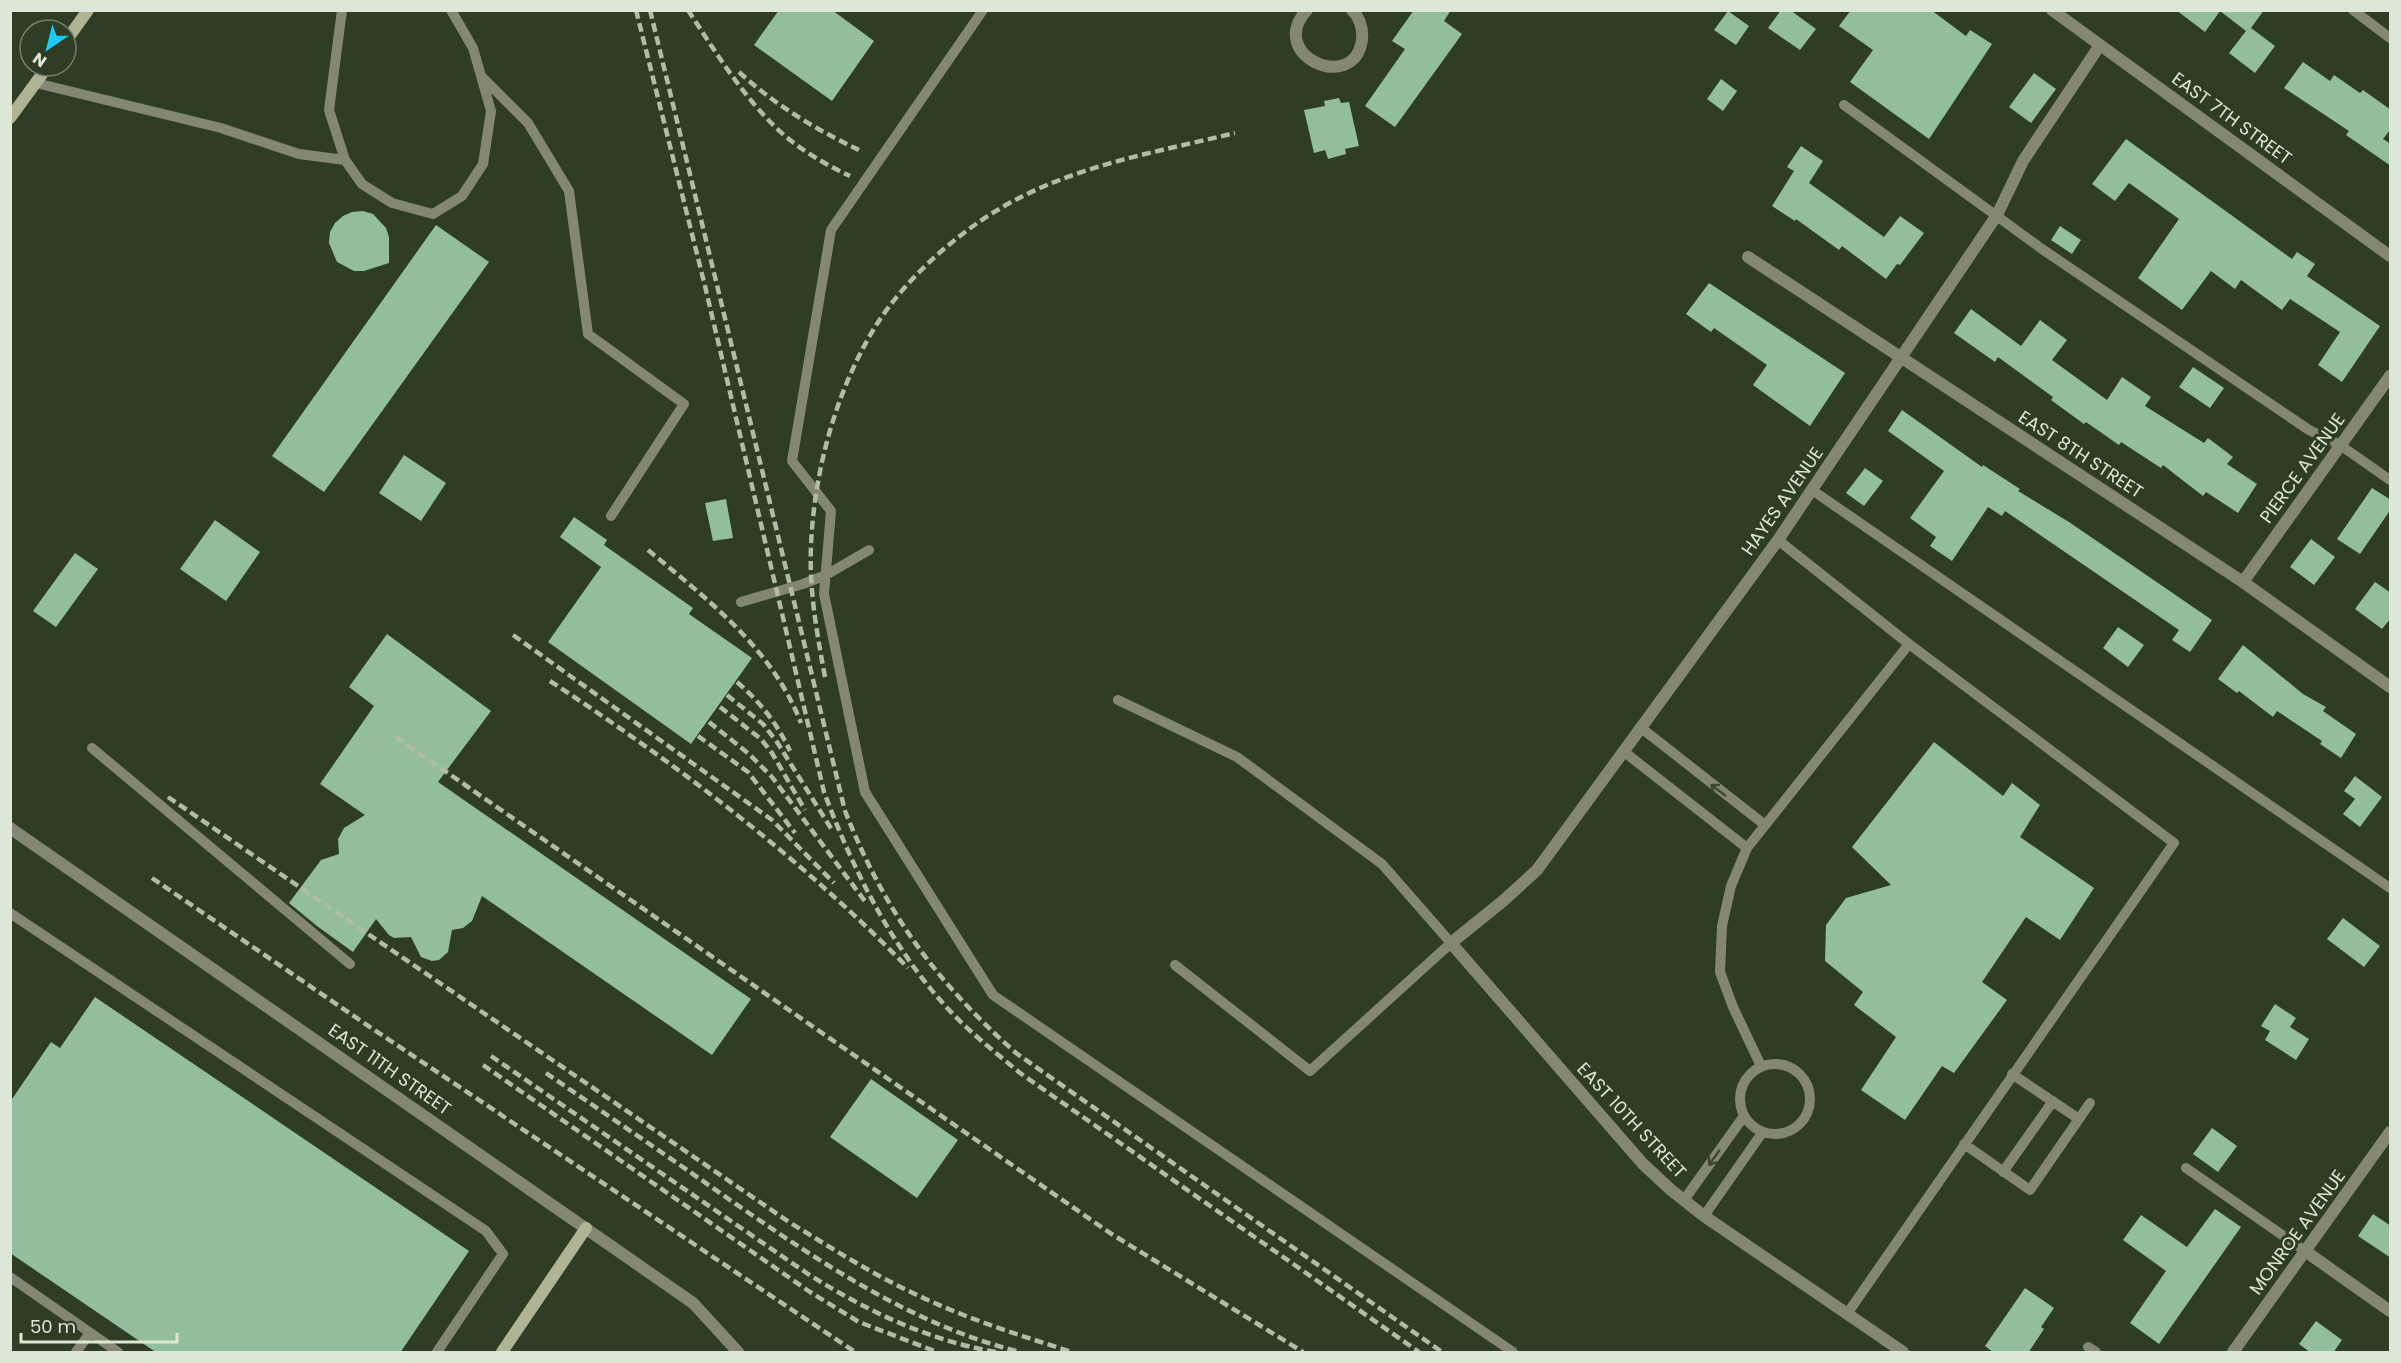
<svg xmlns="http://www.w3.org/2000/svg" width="2401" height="1363" font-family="Poppins,sans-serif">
<rect width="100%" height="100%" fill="#2e3d23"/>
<!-- building -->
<path fill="#93be9d" d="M779,10H832L874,41L832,101L754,45Z
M1414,10H1451L1444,21L1462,34L1395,127L1365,106L1405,49L1392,41Z
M1781,10H1790L1816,29L1800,50L1768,28Z
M1851,10H1931L1966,36L1970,30L1992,44L1929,139L1850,82L1873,50L1839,26Z
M2176,10H2264L2251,28L2275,46L2255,73L2229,53L2246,31L2220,11L2205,32Z
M1728,11L1749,26L1736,45L1714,30Z
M2303,62L2330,81L2334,75L2360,93L2363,90L2391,110V129L2383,139L2391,144V166L2346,135L2349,131L2284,88Z
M2034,73L2056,89L2031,123L2009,107Z
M1721,79L1737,91L1723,111L1707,99Z
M1339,98L1341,103L1349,102L1359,146L1345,149L1346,154L1328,159L1325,150L1314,153L1304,110L1325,106L1324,101Z
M2126,139L2292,259L2297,252L2315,264L2307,276L2380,326L2342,382L2318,365L2340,332L2290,299L2282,310L2241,280L2235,289L2211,271L2182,310L2138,278L2179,219L2129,183L2115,201L2092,184Z
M1801,146L1823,161L1809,183L1884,237L1900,216L1924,233L1900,265L1897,264L1886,279L1842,246L1839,250L1796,219L1795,221L1772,206L1794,171L1787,167Z
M363,211L373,214L386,228L389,237V263L364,271H354L337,262L329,243L330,232L335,223L343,216L352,212Z
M436,225L489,262L324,492L272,456Z
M2060,226L2081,240L2072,254L2051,240Z
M1709,283L1845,373L1810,426L1753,385L1767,365L1714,328L1711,332L1686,314Z
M1971,309L2021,346L2040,320L2067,340L2052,360L2107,400L2122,377L2151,397L2145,406L2204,443L2208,438L2233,457L2227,464L2257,484L2238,513L2206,492L2203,496L2163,465L2161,468L2121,442L2119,445L2086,422L2084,424L2051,400L2053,397L1998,357L1995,362L1954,333Z
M2193,367L2224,388L2210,408L2179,387Z
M1902,410L1982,467L1983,465L2020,489L2018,491L2069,522L2212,620L2190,652L2172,640L2179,630L2005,511L2002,516L1988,507L1952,561L1930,546L1936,537L1910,518L1944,471L1888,431Z
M404,455L446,483L421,521L379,493Z
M1865,468L1883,481L1864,506L1846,493Z
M2372,488L2391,500V509L2360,554L2337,539Z
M726,499L733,538L713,541L705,503Z
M574,517L607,540L604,545L693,608L689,614L752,658L691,744L548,642L601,567L560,537Z
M215,520L260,552L226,601L180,569Z
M2311,539L2335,557L2314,585L2290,567Z
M75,553L98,569L56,627L33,611Z
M2375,582L2391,593V618L2382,629L2355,609Z
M2118,627L2144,645L2128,667L2103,648Z
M387,634L491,711L438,782L751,999L712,1055L482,896L472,921L463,928L452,930L448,952L439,960L432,961L421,957L411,937L394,938L389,935L376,919L353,952L317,926L289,903L321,860L339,854L338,839L344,828L365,815L320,784L374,706L349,687Z
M2243,645L2303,694L2326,707L2323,711L2356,734L2341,758L2320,744L2322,741L2277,711L2273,717L2239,691L2237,693L2218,679Z
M1934,742L2003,796L2012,783L2040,805L2020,837L2094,888L2060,940L2026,917L1982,982L2007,1000L1954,1073L1942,1066L1905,1120L1861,1090L1896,1037L1854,1005L1863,992L1825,961L1826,925L1846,898L1891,885L1852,847Z
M2355,776L2382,797L2360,827L2343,814L2355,799L2344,791Z
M2343,918L2380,946L2364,967L2327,939Z
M95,997L469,1251L400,1353H157L10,1253V1102L51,1042L60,1048Z
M2275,1004L2296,1018L2290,1027L2309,1039L2296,1060L2265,1040L2270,1031L2261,1026Z
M871,1079L958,1140L917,1198L830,1137Z
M2212,1128L2237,1146L2218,1172L2193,1154Z
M2215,1209L2241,1227L2159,1344L2130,1323L2166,1271L2123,1240L2141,1215L2187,1247Z
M2373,1214L2391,1226V1258L2358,1236Z
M2025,1288L2054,1308L2041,1327L2044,1329L2028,1353H1994L1985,1346Z
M2316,1321L2342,1340L2333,1353H2311L2299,1344Z"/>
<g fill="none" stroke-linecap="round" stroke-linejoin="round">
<!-- lane -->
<path stroke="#848773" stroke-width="10" d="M342,10L329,110L345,160L362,184L392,203L433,214L462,196L483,164L491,111L473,48L451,10
M983,10L831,230L792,461L831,511L824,594L865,792L993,995L1513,1352
M2353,10L2390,38
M481,76L528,123L569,191L588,334L684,404L611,516
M36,83L221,128L299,154L345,160
M1844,105L2042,249L2309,430L2340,445L2390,480
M1812,490L2390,888
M1778,540L1909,644L2174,843L1847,1314
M741,602L803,584L826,575L869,550
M1118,700L1237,757L1382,864L1451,943L1310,1071L1175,965
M1640,727L1765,825
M92,748L350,964
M1623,751L1747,848
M10,913L486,1231L503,1254L437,1352
M1740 1099a35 35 0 1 1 70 0a35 35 0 1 1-70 0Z
M1761,1066L1733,1007L1720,972L1722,926L1731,886L1747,848L1909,644
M2012,1074L2079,1119
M1964,1144L2030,1190L2090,1103
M2186,1168L2305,1251
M2003,1172L2053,1101
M1684,1200L1744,1116
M1704,1216L1762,1133
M10,1277L118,1352
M2088,1347L2096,1352
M76,1352L90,1333"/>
<!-- street -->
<path stroke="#848773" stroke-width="12" d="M1307,10C1265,55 1354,95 1362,40C1363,29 1360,18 1352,10
M2052,10L2390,256
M1748,257L2243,582L2390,687
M2243,582L2390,376
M10,828L693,1303L738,1352
M2305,1251L2390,1311
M1903,1352L1704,1216L1671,1190L1643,1164L1451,943L1503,901L1537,870L1778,540L1997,215L2023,161L2100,45
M2233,1352L2390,1132"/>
<!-- secondary -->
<path stroke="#afb494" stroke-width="12" d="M66,41L88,10
M10,118L48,66
M502,1352L586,1228"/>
<!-- rail -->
<path stroke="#b0bba9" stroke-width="4.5" stroke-dasharray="9 4.5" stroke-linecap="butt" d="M636,10L705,286L824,792C855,875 899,963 964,1025C982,1042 1001,1057 1020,1073L1419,1352
M650,10L845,811C885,912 935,981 1016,1053L1442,1352
M688,10C716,53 750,108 790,140C809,155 829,166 850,176
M739,72C775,105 815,129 859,150
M648,550C708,600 772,648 801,723
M513,635L772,820L834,883
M825,677C817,634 809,590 811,546C814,471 836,391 875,327C908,274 968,223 1023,196C1089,163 1165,150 1235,133
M550,681C678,765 802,859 908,968
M737,682C760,702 777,723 790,751
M727,695L763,724L777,742L832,830
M720,707L761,739L772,753L805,810
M709,722L749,754L772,777L867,904
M698,736L748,772L795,833
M396,737L1110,1233L1303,1352
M168,797L789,1222C830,1247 870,1273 913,1293C964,1318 1019,1335 1072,1352
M152,878L364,1023L855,1352
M491,1056L808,1274C867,1311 927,1340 996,1352
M483,1065L810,1292L859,1322L937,1352
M546,1073C607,1115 669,1157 730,1200C820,1262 912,1325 1020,1352"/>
</g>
<!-- one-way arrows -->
<defs><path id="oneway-shaft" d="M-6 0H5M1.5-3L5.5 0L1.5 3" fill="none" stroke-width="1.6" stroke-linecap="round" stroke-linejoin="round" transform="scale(1.5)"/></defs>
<g stroke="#3b482f">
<use href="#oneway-shaft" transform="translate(1718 790) rotate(-143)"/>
<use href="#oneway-shaft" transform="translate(1714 1158) rotate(125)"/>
</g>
<g text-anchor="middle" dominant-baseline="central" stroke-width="6" stroke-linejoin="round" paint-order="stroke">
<!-- street labels -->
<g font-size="18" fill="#dde7d7" stroke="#2e3d23">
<text transform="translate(2232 118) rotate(36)">EAST 7TH STREET</text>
<text transform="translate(2081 454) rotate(33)">EAST 8TH STREET</text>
<text transform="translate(2302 468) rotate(-54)">PIERCE AVENUE</text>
<text transform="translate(1782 501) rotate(-55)">HAYES AVENUE</text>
<text transform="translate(390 1069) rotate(35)">EAST 11TH STREET</text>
<text transform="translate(1632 1120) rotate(47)">EAST 10TH STREET</text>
<text transform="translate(2297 1232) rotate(-54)">MONROE AVENUE</text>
</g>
</g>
<!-- border -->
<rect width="2401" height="1363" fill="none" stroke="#dde7d7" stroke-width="24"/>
<!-- north arrow -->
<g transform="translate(48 48) rotate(215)"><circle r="28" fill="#2e3d23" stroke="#74816b" stroke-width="1.5"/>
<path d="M0-4.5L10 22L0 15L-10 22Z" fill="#20c9fd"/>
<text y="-9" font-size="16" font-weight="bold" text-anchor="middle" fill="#dde7d7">N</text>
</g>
<!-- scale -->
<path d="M21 1333v9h156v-9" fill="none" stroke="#dde7d7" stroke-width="3"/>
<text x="30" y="1333" font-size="18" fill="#dde7d7" stroke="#2e3d23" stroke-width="4.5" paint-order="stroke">50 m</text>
</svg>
